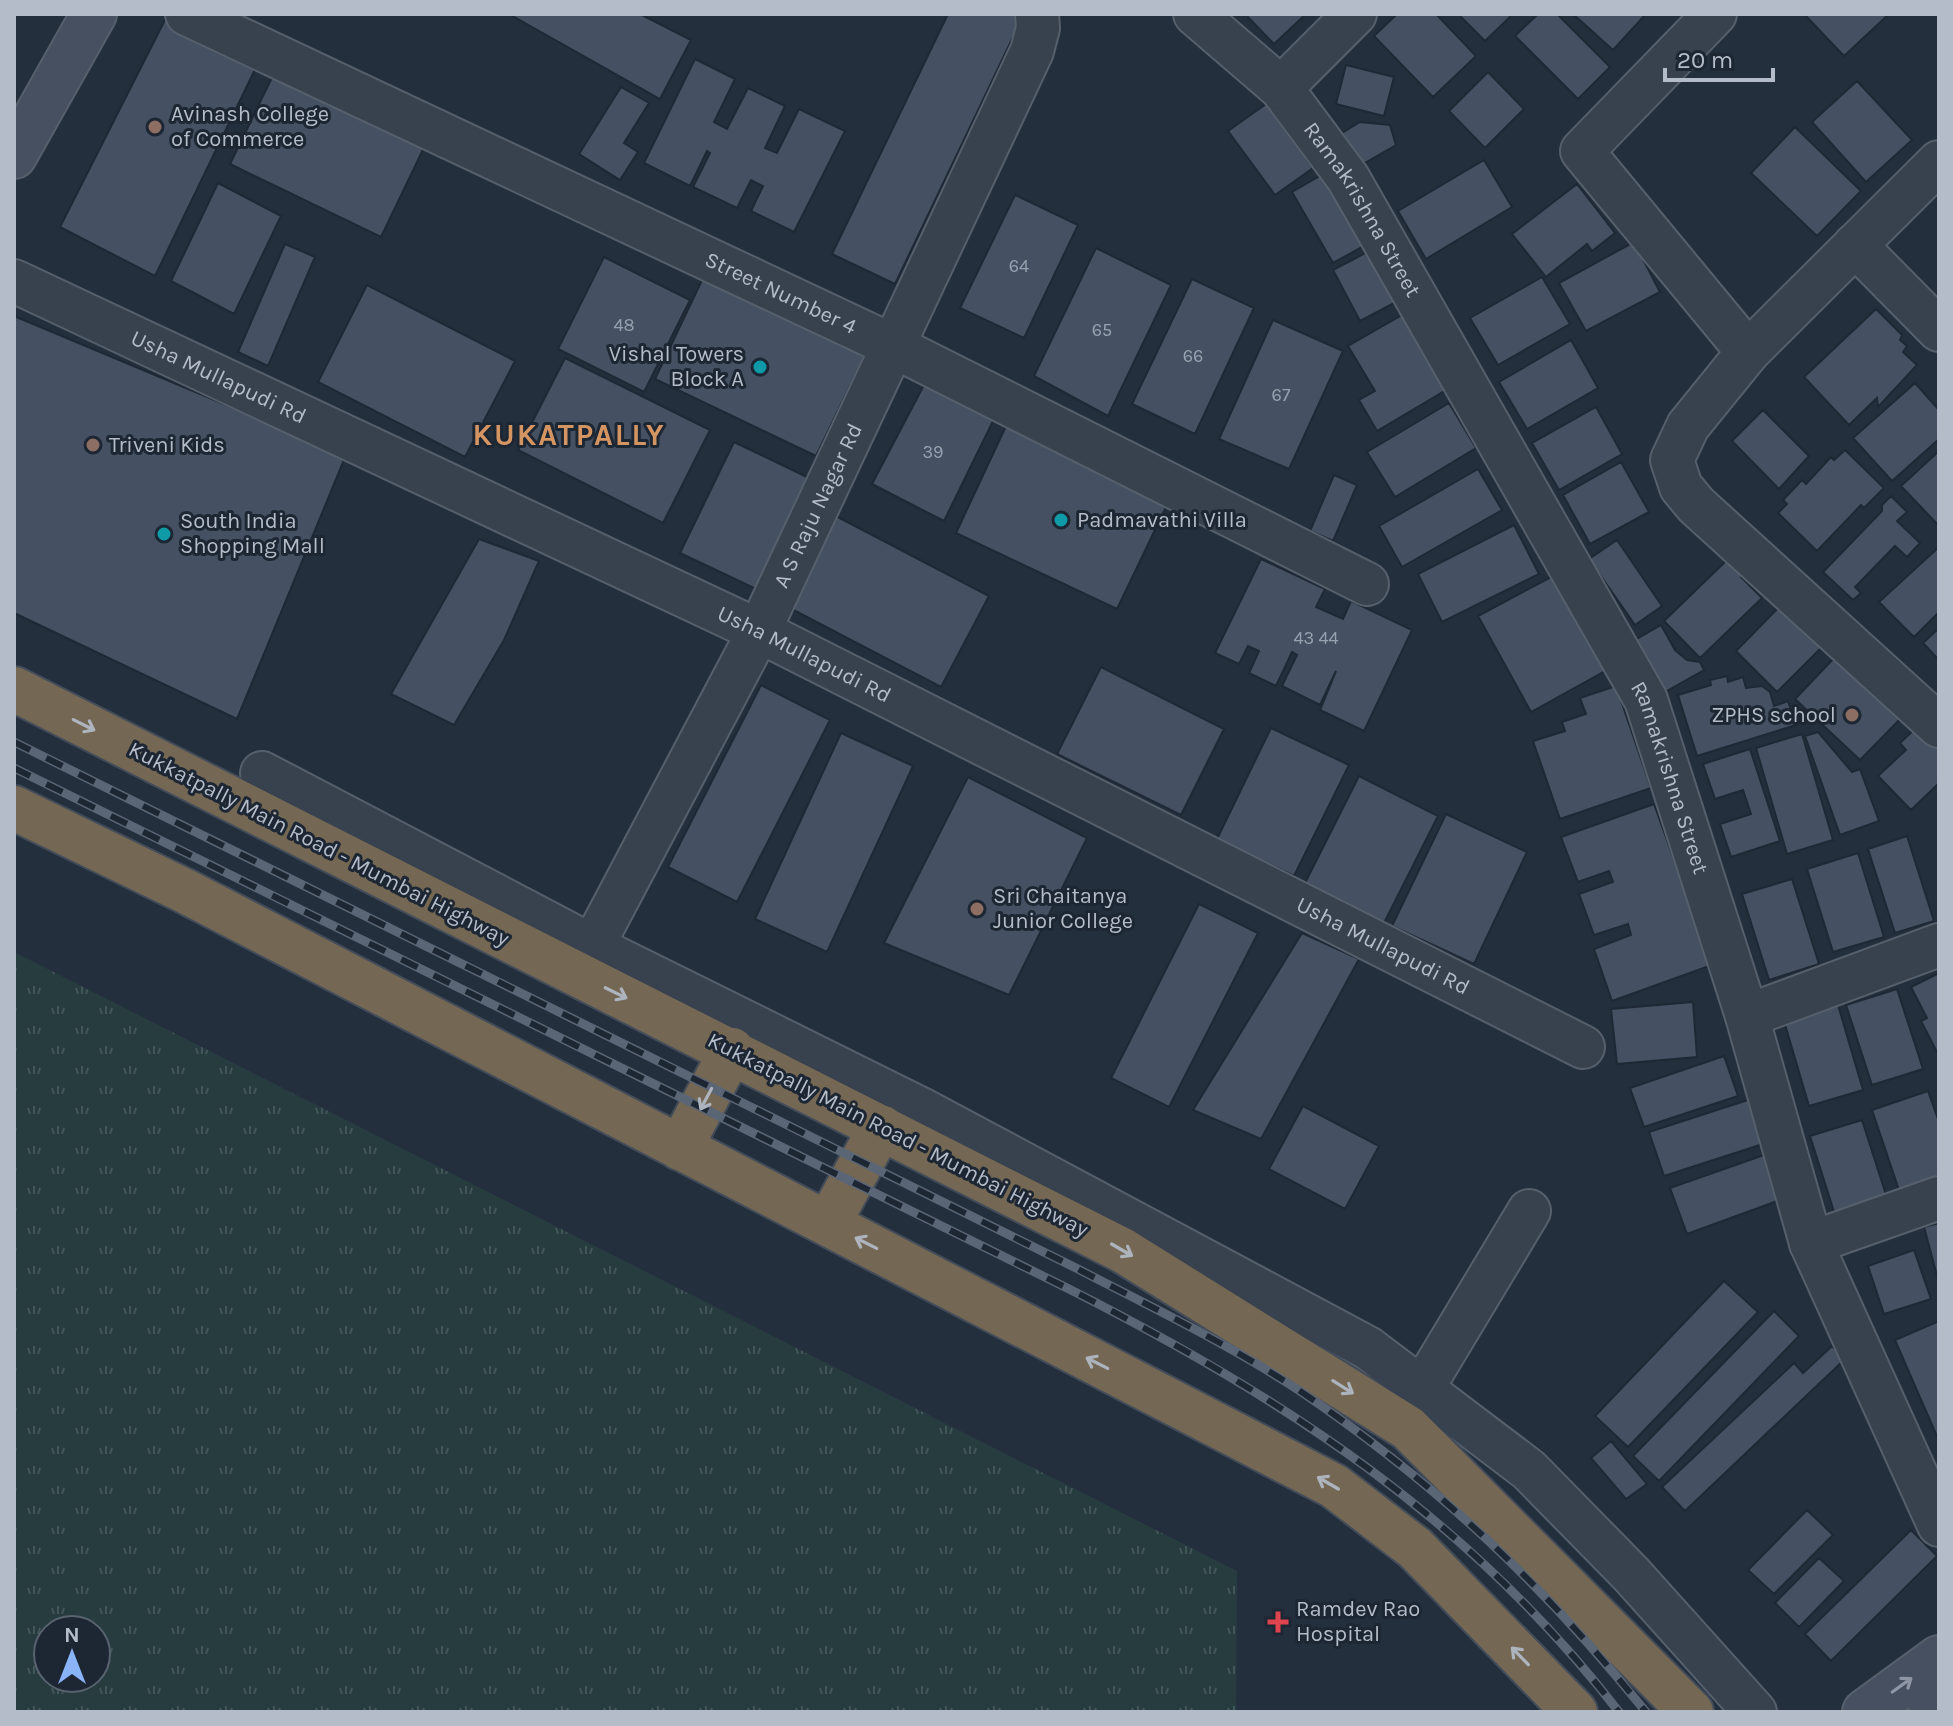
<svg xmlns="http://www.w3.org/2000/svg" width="1953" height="1726" font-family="Karla,sans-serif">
<defs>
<pattern id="grass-tufts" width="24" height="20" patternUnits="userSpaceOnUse" patternTransform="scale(2)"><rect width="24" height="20" fill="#263c3f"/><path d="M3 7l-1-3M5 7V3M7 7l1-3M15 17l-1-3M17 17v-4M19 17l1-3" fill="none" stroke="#435659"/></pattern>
</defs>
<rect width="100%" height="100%" fill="#242f3e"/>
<!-- grass -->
<path fill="url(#grass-tufts)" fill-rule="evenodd" d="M14,952L1237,1571L1236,1712H14ZM48,1630H96V1678H48Z"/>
<!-- building -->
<path fill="#455162" stroke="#1f2835" stroke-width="2" d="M168,14L261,57L155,276L60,227Z
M509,14H640L691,40L660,99Z
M948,14H1024L895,284L832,254Z
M1245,14H1306L1274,44Z
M1397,14H1436L1476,56L1433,97L1374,36Z
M1458,14H1513L1485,41Z
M1538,14H1557L1610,67L1578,99L1515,36Z
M1573,14H1646L1613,50Z
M1804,14H1889L1844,56Z
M695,59L735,79L714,122L727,129L748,88L785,106L765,148L777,153L799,109L845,131L794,232L751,211L763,186L751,180L737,208L693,187L710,153L707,151L690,186L644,163Z
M280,61L431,133L381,237L230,164Z
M1346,65L1394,77L1384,116L1336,104Z
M1488,72L1524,109L1485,148L1449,111Z
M1857,81L1912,140L1866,182L1812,122Z
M621,87L649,103L624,143L638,152L620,180L579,154Z
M1266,104L1313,168L1275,195L1228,131Z
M1360,122L1390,125L1396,145L1356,168L1337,136Z
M1795,127L1861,191L1817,236L1751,173Z
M1484,160L1512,207L1426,259L1398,211Z
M1332,169L1373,241L1333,263L1292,192Z
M218,183L281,216L234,314L171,281Z
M1577,184L1615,233L1592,251L1587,244L1546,277L1512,234Z
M1015,195L1078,225L1024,338L960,308Z
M1634,242L1660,292L1586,331L1559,283Z
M285,244L315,257L268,366L238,352Z
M1096,248L1171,285L1108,416L1034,376Z
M1373,249L1400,300L1360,321L1333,270Z
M604,257L690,300L644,392L558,349Z
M1542,277L1570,324L1498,365L1470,318Z
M703,278L865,355L816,456L655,379Z
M1192,279L1254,308L1195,434L1132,404Z
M367,285L515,361L465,457L318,382Z
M1876,309L1902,335L1900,340L1907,346L1903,352L1917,365L1878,407L1877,398L1849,425L1804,377Z
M1402,315L1446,390L1377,431L1359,400L1375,391L1348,346Z
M14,316L346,455L237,719L14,613Z
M1273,320L1343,351L1289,469L1219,439Z
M1571,340L1598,388L1527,429L1499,382Z
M565,358L710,430L663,523L518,450Z
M925,383L994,419L944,521L872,484Z
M1915,383L1939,410V439L1892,481L1853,438Z
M1449,403L1476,448L1395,497L1367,452Z
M1596,407L1622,454L1559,490L1532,443Z
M1763,410L1809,456L1779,489L1732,441Z
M1007,424L1166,507L1117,609L956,533Z
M734,442L809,478L756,589L680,553Z
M1845,450L1884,488L1864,508L1861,505L1817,551L1778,513L1787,504L1783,500L1802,480L1806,484L1831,457L1834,460Z
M1939,451V526L1901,486Z
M1621,462L1649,512L1590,544L1563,495Z
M1478,469L1502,510L1402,567L1379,526Z
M1334,475L1357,485L1333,541L1310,531Z
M1891,496L1907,512L1897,521L1920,543L1907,557L1895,546L1855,587L1861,593L1853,600L1823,572L1882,511V505Z
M832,514L989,596L941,687L784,605Z
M1514,525L1539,574L1442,622L1418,574Z
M479,539L539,561L504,640L454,725L391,694Z
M1617,540L1662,606L1635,625L1589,559Z
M1939,547V612L1914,637L1879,602Z
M1261,559L1325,589L1316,607L1343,619L1351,601L1412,630L1364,731L1320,710L1336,671L1320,705L1282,686L1297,655L1292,652L1276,686L1249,673L1259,651L1248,646L1239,664L1215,653Z
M1727,560L1747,571L1741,577L1762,598L1700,658L1664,621Z
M1553,576L1605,671L1531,712L1478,616Z
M1786,600L1828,641L1777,692L1736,651Z
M1661,625L1675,650L1687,660L1700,662L1704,670L1665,692L1635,640Z
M1939,628V660L1923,643Z
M1837,655L1903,716L1860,760L1795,699Z
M1101,667L1224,729L1181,815L1057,754Z
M1727,676L1728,682L1743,677L1746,688L1762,686L1770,692L1774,706L1788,701L1796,725L1697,756L1678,695L1711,685L1710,680Z
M761,685L830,720L737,902L668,867Z
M1616,686L1651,788L1560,819L1533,741L1565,731L1562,722L1586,714L1580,698Z
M1920,724L1939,744V783L1911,810L1878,776L1906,750L1900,743Z
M1271,728L1349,765L1294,876L1217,839Z
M1818,732L1852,772L1860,769L1879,821L1840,835L1805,736Z
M841,733L913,766L827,952L755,919Z
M1802,734L1833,840L1787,854L1756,748Z
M1750,749L1780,841L1731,857L1720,824L1751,814L1743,790L1715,799L1703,764Z
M1359,776L1438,816L1384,923L1305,883Z
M968,777L1087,838L1009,995L884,943Z
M1654,804L1712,965L1612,1001L1594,949L1631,935L1628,924L1594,935L1579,894L1613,882L1609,871L1578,882L1561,837Z
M1446,814L1527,852L1474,964L1392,926Z
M1907,836L1934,921L1895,933L1868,849Z
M1858,853L1884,937L1833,952L1807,869Z
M1792,879L1819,964L1769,980L1742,894Z
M1199,904L1258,933L1169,1107L1111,1078Z
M1302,933L1359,959L1261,1139L1193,1110Z
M1939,973V1056L1921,1021L1927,1018L1911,987Z
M1897,989L1923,1069L1872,1085L1846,1005Z
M1693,1002L1697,1057L1617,1064L1611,1009Z
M1838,1005L1863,1090L1809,1106L1784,1021Z
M1724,1056L1738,1096L1644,1127L1630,1088Z
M1928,1091L1939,1122V1176L1899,1190L1872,1110Z
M1751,1099L1766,1143L1664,1176L1649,1132Z
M1303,1106L1379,1146L1345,1209L1269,1169Z
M1862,1120L1888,1201L1836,1218L1810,1136Z
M1764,1155L1780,1200L1687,1234L1670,1188Z
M1939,1223V1283L1924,1227Z
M1914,1250L1931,1299L1884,1314L1868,1266Z
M1724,1281L1758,1312L1628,1447L1595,1416Z
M1774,1311L1799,1336L1659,1481L1633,1456Z
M1939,1321V1441L1895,1340Z
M1832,1346L1845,1359L1685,1511L1662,1487L1794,1363L1803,1373Z
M1611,1441L1647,1484L1626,1499L1591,1458Z
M1807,1510L1833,1535L1774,1594L1748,1570Z
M1911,1530L1937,1556L1831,1661L1805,1634Z
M1819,1558L1844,1581L1799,1627L1775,1603Z"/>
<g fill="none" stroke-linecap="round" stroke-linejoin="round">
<defs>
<g id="street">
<path id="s1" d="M187,14L891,345L1367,584"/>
<path id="s2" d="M1195,14L1281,88L1348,178L1646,700L1747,1016L1811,1243L1939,1525"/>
<path d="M1715,14L1582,151L1748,352L1939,162"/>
<path d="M1281,88L1355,14"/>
<path d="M1855,245L1939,330"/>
<path id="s3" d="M14,281L759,631L1583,1047"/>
<path d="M1748,352L1688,426L1672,460L1681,487L1696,505L1939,726"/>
<path d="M262,773L592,946L921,1109L1368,1348L1529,1470L1631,1574L1755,1712"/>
<path id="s4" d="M580,970L759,631L1032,51L1038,28L1037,14"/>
<path d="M1747,1016L1939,945"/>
<path d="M1811,1243L1939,1198"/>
<path d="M1422,1389L1529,1211"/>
</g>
<path id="secondary" d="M14,156L94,14
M1865,1712L1939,1658
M1931,1712L1939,1704"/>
<path id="highway" d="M14,689L1122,1250L1408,1428L1691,1712
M14,808L185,891L1334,1486L1415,1548L1575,1712
M680,1148L732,1050
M828,1224L881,1127"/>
</defs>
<!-- street casing -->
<use href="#street" stroke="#565f6c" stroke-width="46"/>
<!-- secondary casing -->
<use href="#secondary" stroke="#565f6c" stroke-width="48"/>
<!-- highway casing -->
<use href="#highway" stroke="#434c59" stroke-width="48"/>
<!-- street -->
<use href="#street" stroke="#38414e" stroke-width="42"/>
<!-- secondary -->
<use href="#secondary" stroke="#465061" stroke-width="44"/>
<!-- highway -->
<use href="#highway" stroke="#746855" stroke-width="44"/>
<defs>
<path id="rail" d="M14,742L1076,1268C1151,1307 1229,1344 1300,1391C1436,1483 1543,1584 1646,1712
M14,768L1067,1288C1282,1396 1470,1519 1619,1712"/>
</defs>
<!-- rail casing -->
<use href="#rail" stroke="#5a6575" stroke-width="9"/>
<!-- rail -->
<use href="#rail" stroke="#1d2633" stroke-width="6" stroke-dasharray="18" stroke-linecap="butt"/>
</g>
<!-- one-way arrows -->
<defs><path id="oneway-shaft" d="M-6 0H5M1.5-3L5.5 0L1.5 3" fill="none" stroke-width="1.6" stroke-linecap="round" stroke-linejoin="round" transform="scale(2)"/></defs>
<g stroke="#aeb4bd">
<use href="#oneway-shaft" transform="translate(84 725) rotate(27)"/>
<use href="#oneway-shaft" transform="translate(616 993) rotate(26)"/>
<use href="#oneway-shaft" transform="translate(706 1099) rotate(118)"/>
<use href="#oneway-shaft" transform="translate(866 1243) rotate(-153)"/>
<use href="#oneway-shaft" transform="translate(1122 1250) rotate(30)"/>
<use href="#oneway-shaft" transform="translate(1097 1363) rotate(-153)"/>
<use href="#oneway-shaft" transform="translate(1343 1387) rotate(32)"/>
<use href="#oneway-shaft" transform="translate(1328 1483) rotate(-150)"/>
<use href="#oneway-shaft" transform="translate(1520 1656) rotate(-134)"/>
</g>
<use stroke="#8e96a5" href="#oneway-shaft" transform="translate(1902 1685) rotate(-36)"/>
<!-- markers -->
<g fill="#8d6e63" stroke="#1d2633" stroke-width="3">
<circle cx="155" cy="127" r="8"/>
<circle cx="93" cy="445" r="8"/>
<circle cx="1852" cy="715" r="8"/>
<circle cx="977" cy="909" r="8"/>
</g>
<g fill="#0f9aa8" stroke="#1d2633" stroke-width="3">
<circle cx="760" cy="367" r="8"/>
<circle cx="1061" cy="520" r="8"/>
<circle cx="164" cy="534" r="8"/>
</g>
<path fill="#e0444e" stroke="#1d2633" stroke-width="3" d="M1274 1610h8v8h8v8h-8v8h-8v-8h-8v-8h8z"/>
<g text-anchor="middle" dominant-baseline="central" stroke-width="6" stroke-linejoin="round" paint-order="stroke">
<!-- number labels -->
<g font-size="18" fill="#98a1af">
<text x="1019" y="266">64</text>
<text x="624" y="325">48</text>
<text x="1102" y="330">65</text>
<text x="1193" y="356">66</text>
<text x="1281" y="395">67</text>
<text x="933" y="452">39</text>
<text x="1316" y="638">43 44</text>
</g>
<!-- poi labels -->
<g font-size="22" fill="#b4bcc9" stroke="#1d2633" text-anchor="start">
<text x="171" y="114">Avinash College<tspan x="171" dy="25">of Commerce</tspan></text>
<text x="744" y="354" text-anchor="end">Vishal Towers<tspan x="744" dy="25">Block A</tspan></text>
<text x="109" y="445">Triveni Kids</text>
<text x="1077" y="520">Padmavathi Villa</text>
<text x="180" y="521">South India<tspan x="180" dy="25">Shopping Mall</tspan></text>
<text x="1836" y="715" text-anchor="end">ZPHS school</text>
<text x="993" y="896">Sri Chaitanya<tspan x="993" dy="25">Junior College</tspan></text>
<text x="1296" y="1609">Ramdev Rao<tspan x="1296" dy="25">Hospital</tspan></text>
</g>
<!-- street labels -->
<g font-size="22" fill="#b4bcc9" stroke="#1d2633">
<text stroke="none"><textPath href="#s2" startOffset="260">Ramakrishna Street</textPath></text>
<text stroke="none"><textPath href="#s1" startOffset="656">Street Number 4</textPath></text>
<text stroke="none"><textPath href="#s3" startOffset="226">Usha Mullapudi Rd</textPath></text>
<text stroke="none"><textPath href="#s4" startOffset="522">A S Raju Nagar Rd</textPath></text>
<text stroke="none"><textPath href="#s3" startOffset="874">Usha Mullapudi Rd</textPath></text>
<text stroke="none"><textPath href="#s2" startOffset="908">Ramakrishna Street</textPath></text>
<text transform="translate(319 844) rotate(27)">Kukkatpally Main Road - Mumbai Highway</text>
<text stroke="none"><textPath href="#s3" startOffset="1522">Usha Mullapudi Rd</textPath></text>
<text transform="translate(898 1135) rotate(27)">Kukkatpally Main Road - Mumbai Highway</text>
</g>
<!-- district labels -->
<g font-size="30" font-weight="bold" letter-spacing="2" fill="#d59563" stroke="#1d2633">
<text x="569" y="435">KUKATPALLY</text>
</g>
</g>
<!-- border -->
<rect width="1953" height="1726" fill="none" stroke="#b4bcc9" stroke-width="32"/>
<!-- north arrow -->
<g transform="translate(72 1654)"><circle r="38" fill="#1d2633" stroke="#59626f" stroke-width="2"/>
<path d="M0-6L14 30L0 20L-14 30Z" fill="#8ab4f8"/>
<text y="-12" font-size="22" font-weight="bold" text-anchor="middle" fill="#b4bcc9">N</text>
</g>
<!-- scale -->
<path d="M1665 68v12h108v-12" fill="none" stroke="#b4bcc9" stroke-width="4"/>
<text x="1677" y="68" font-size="24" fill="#b4bcc9" stroke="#1d2633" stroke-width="6" paint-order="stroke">20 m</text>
</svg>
